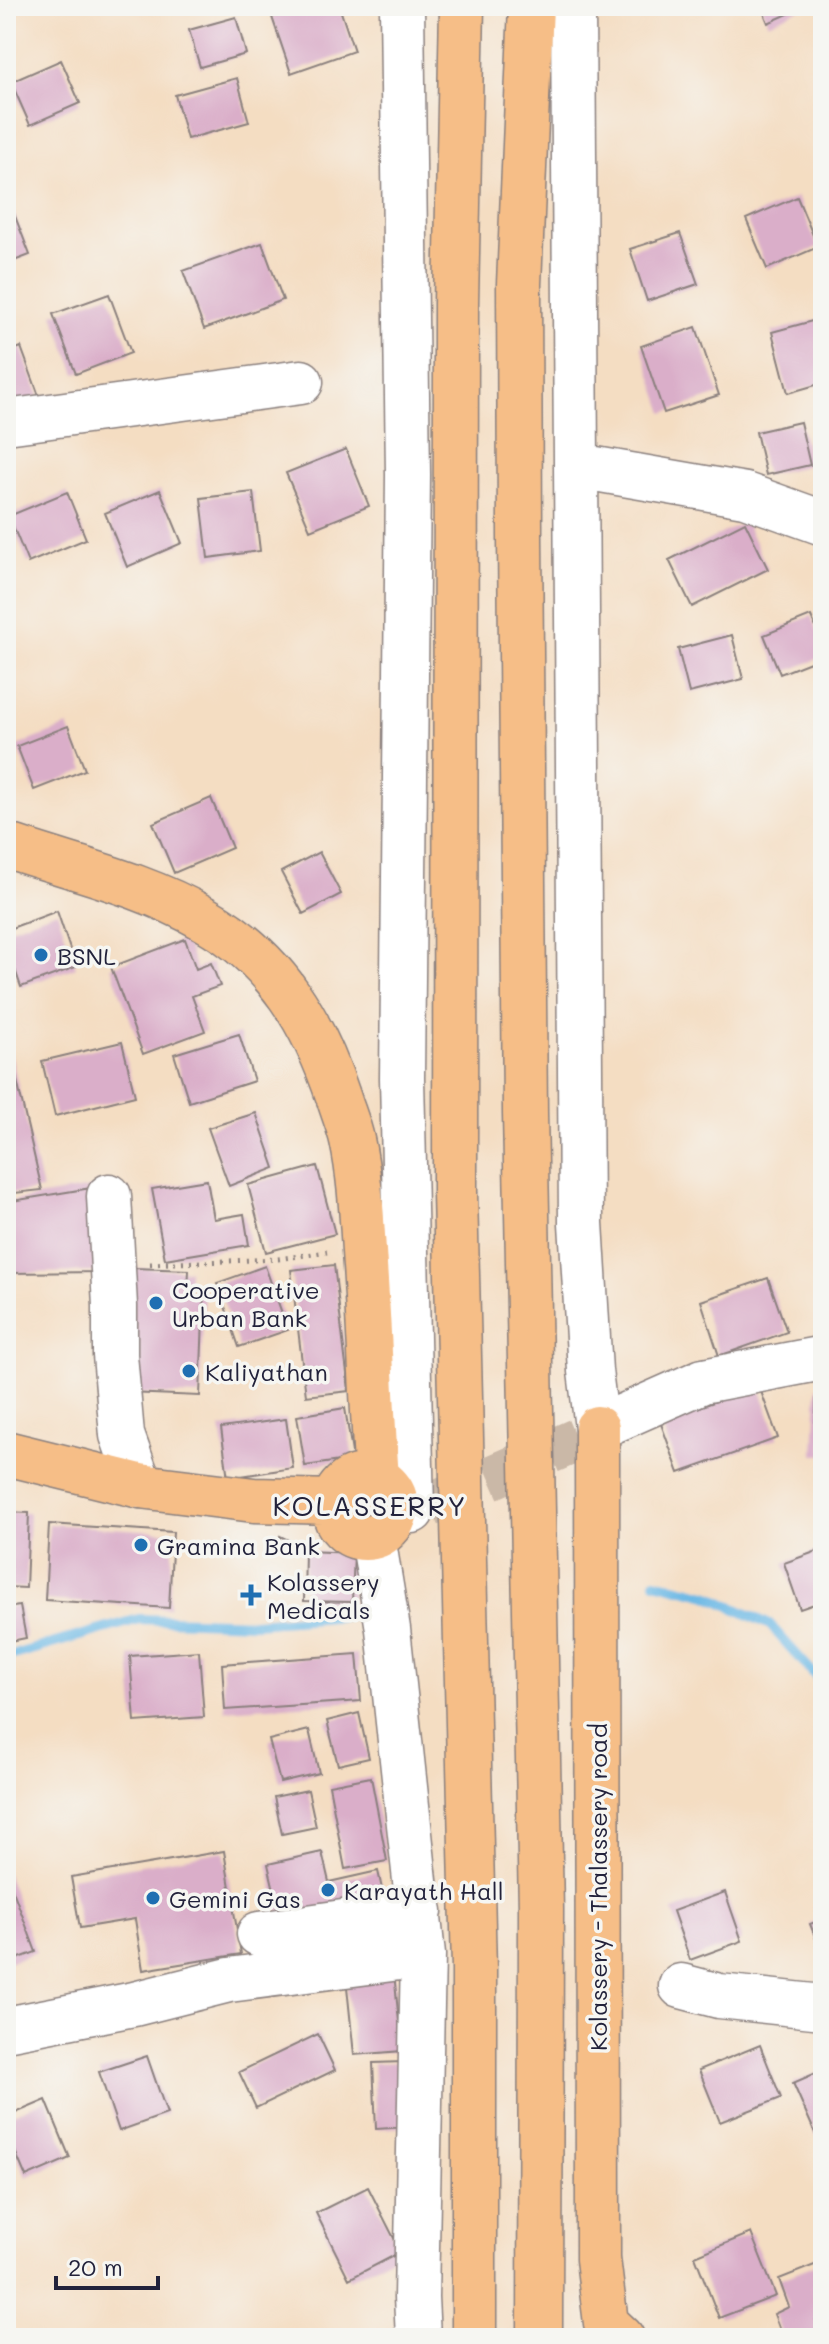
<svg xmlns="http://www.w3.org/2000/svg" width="829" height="2344" font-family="Mali,sans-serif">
<rect width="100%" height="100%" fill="#f6f6f2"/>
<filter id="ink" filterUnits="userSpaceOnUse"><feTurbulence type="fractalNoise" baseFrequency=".0125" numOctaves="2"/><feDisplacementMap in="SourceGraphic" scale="16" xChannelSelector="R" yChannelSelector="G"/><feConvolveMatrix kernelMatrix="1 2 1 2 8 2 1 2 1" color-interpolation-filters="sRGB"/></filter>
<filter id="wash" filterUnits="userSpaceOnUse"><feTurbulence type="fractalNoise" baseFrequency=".006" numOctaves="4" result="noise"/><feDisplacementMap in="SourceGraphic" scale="32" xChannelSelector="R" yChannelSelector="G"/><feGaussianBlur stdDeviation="1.8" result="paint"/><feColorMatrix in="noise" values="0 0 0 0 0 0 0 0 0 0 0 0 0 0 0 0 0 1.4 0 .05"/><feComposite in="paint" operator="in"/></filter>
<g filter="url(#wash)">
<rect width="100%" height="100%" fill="#f4ddc2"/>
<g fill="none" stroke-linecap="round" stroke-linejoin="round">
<!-- stream -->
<path stroke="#6ab8e5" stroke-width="10" d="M655,1582L707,1595L770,1625L823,1684
M6,1657L139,1619L254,1623L356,1615"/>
</g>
<g id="blocks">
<!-- building -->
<path fill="#daaec9" d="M302,6H339L354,51L291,73L272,17Z
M761,6H806L768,23Z
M236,17L246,54L200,67L189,30Z
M61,60L80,103L30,125L11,82Z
M237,78L249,122L187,139L175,95Z
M6,193L30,255L6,264Z
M797,197L818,247L767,269L746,219Z
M680,233L698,284L647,301L630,249Z
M262,243L283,300L204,329L183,271Z
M109,294L131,353L76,374L53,314Z
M823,318V383L788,393L772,332Z
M696,327L719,395L664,413L641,346Z
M21,347L39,396L6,408V353Z
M800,422L810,465L766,475L756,432Z
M346,449L369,506L310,530L286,473Z
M160,490L182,543L127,567L105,513Z
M67,492L86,539L28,563L9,516Z
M253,492L260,551L208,558L201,498Z
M745,522L768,569L692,607L669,560Z
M811,616L823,644V657L780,674L764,635Z
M732,635L743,679L689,693L678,649Z
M68,726L85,770L34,790L17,746Z
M211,798L232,848L174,873L153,823Z
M319,852L341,894L303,914L281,872Z
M57,911L76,967L21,987L6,943V930Z
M185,939L196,969L211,963L220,986L192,996L205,1031L143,1054L111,967Z
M239,1034L254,1081L189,1102L174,1054Z
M6,1037H7L42,1190L6,1194Z
M122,1042L135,1096L55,1116L42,1061Z
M256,1113L275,1168L229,1186L208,1128Z
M317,1166L335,1234L266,1252L248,1185Z
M207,1180L214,1219L244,1214L249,1245L165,1259L152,1189Z
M97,1187L102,1272L6,1273V1202Z
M334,1265L349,1391L306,1396L291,1270Z
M265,1266L288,1330L239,1347L217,1283Z
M133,1268L189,1270L188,1291H204L200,1396L128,1393Z
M768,1278L787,1332L719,1356L701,1301Z
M759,1386L778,1438L679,1473L660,1421Z
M817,1387H823V1455H814Z
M345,1408L353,1459L305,1466L297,1416Z
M286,1419L293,1468L228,1478L221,1428Z
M6,1512L29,1513L26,1588L6,1587Z
M49,1524L173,1532L169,1608L45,1600Z
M280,1536L290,1541L287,1547L278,1543Z
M823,1549V1601L800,1609L784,1563Z
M305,1551L354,1553L352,1602L304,1601Z
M20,1606L26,1638L6,1642V1608Z
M199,1651L204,1717L135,1722L130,1656Z
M357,1654L361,1701L225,1710L222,1664Z
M359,1713L369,1758L338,1765L327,1721Z
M309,1730L319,1773L280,1782L269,1740Z
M371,1777L387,1861L345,1869L329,1785Z
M308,1790L316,1827L282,1834L274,1797Z
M224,1851L241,1954L143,1970L135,1919L80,1928L71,1877Z
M322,1852L329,1882L378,1871L384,1898L281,1921L268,1864Z
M6,1872L36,1952L6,1963Z
M725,1892L742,1941L690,1960L673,1911Z
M823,1919V1956L810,1924Z
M394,1973L402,2051L354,2055L346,1977Z
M318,2034L335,2070L256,2108L239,2072Z
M760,2045L781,2098L720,2122L699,2070Z
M147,2056L167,2114L119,2131L99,2072Z
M404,2062L407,2127L376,2129L373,2063Z
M823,2070V2151L793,2083Z
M46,2100L70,2158L26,2177L6,2130V2117Z
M368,2187L401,2252L349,2279L316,2213Z
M751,2233L776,2296L719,2318L695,2256Z
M817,2264L823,2278V2319L816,2321L823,2338H783L774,2314L789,2307L779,2279Z"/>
</g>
</g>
<g filter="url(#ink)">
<use href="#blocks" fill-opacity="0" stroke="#8b807e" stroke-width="2"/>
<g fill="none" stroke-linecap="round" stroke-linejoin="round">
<!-- major-tunnel -->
<path stroke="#cab8a7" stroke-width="44" stroke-dasharray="44 22" stroke-linecap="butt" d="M429,1505L577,1440"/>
<defs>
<path id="minor" d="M402,6L408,475L402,1078L412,1511
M573,6L581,1223L590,1371L597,1428L703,1381L823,1358
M6,422L301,382
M578,466L745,495L823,523
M109,1196L115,1306V1355L122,1435L140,1486
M373,1537L388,1629L423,1955L416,2297L418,2338
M259,1934L420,1911
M681,1986L719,1996L823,2007
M6,2029L134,2004L229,1980L423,1955"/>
<path id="major" d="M6,845C72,868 143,883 205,919C276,959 314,1023 339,1099C343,1112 349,1126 352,1140C361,1181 362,1224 365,1266C370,1337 372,1408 377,1479
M597,1428L598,2259L606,2323L622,2338
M6,1453L140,1486L254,1500L334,1502
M334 1507a31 31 0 1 1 62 0a31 31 0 1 1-62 0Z"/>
<path id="highway" d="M462,6L456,304L455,1193L474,1969V2338
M531,6L519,284L520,537L525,1113L541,1909L540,2338"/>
</defs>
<!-- minor casing -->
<use href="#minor" stroke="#8b807e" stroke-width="47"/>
<!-- major casing -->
<use href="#major" stroke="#8b807e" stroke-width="47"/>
<!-- highway casing -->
<use href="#highway" stroke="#8b807e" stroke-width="47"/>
<!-- path -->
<path stroke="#8b807e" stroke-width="5" stroke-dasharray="2 6" stroke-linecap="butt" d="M150,1264L278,1259L327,1252"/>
<!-- minor -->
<use href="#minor" stroke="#fff" stroke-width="44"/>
<!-- major -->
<use href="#major" stroke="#f6be87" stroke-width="44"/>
<!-- highway -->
<use href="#highway" stroke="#f6be87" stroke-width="44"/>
</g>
</g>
<!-- markers -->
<g fill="#1f6fb2" stroke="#f6f6f2" stroke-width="3">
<circle cx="41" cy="955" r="8"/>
<circle cx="156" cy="1303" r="8"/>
<circle cx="189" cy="1371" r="8"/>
<circle cx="141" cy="1545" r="8"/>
<path d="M247 1583h8v8h8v8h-8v8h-8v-8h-8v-8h8z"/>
<circle cx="328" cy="1890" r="8"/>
<circle cx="153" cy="1898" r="8"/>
</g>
<g text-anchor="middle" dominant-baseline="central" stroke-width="7" stroke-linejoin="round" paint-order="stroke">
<!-- poi labels -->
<g font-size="24" fill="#22223b" stroke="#f6f6f2" text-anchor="start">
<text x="57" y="955">BSNL</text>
<text x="172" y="1289">Cooperative<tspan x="172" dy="28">Urban Bank</tspan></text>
<text x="205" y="1371">Kaliyathan</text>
<text x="157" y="1545">Gramina Bank</text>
<text x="267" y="1581">Kolassery<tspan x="267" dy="28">Medicals</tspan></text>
<text x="344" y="1890">Karayath Hall</text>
<text x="169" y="1898">Gemini Gas</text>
</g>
<!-- street labels -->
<g font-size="24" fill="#22223b" stroke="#f6f6f2">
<text transform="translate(597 1887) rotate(-90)">Kolassery - Thalassery road</text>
</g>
<!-- quarter labels -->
<g font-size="28" letter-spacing="2" fill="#22223b" stroke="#f6f6f2">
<text x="370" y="1505">KOLASSERRY</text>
</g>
</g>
<!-- margin -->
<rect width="829" height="2344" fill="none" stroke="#f6f6f2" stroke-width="32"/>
<!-- scale -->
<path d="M56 2276v12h102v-12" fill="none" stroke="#22223b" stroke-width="4"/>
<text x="68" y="2276" font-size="24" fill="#22223b" stroke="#f6f6f2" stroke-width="6" paint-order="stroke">20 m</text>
</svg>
